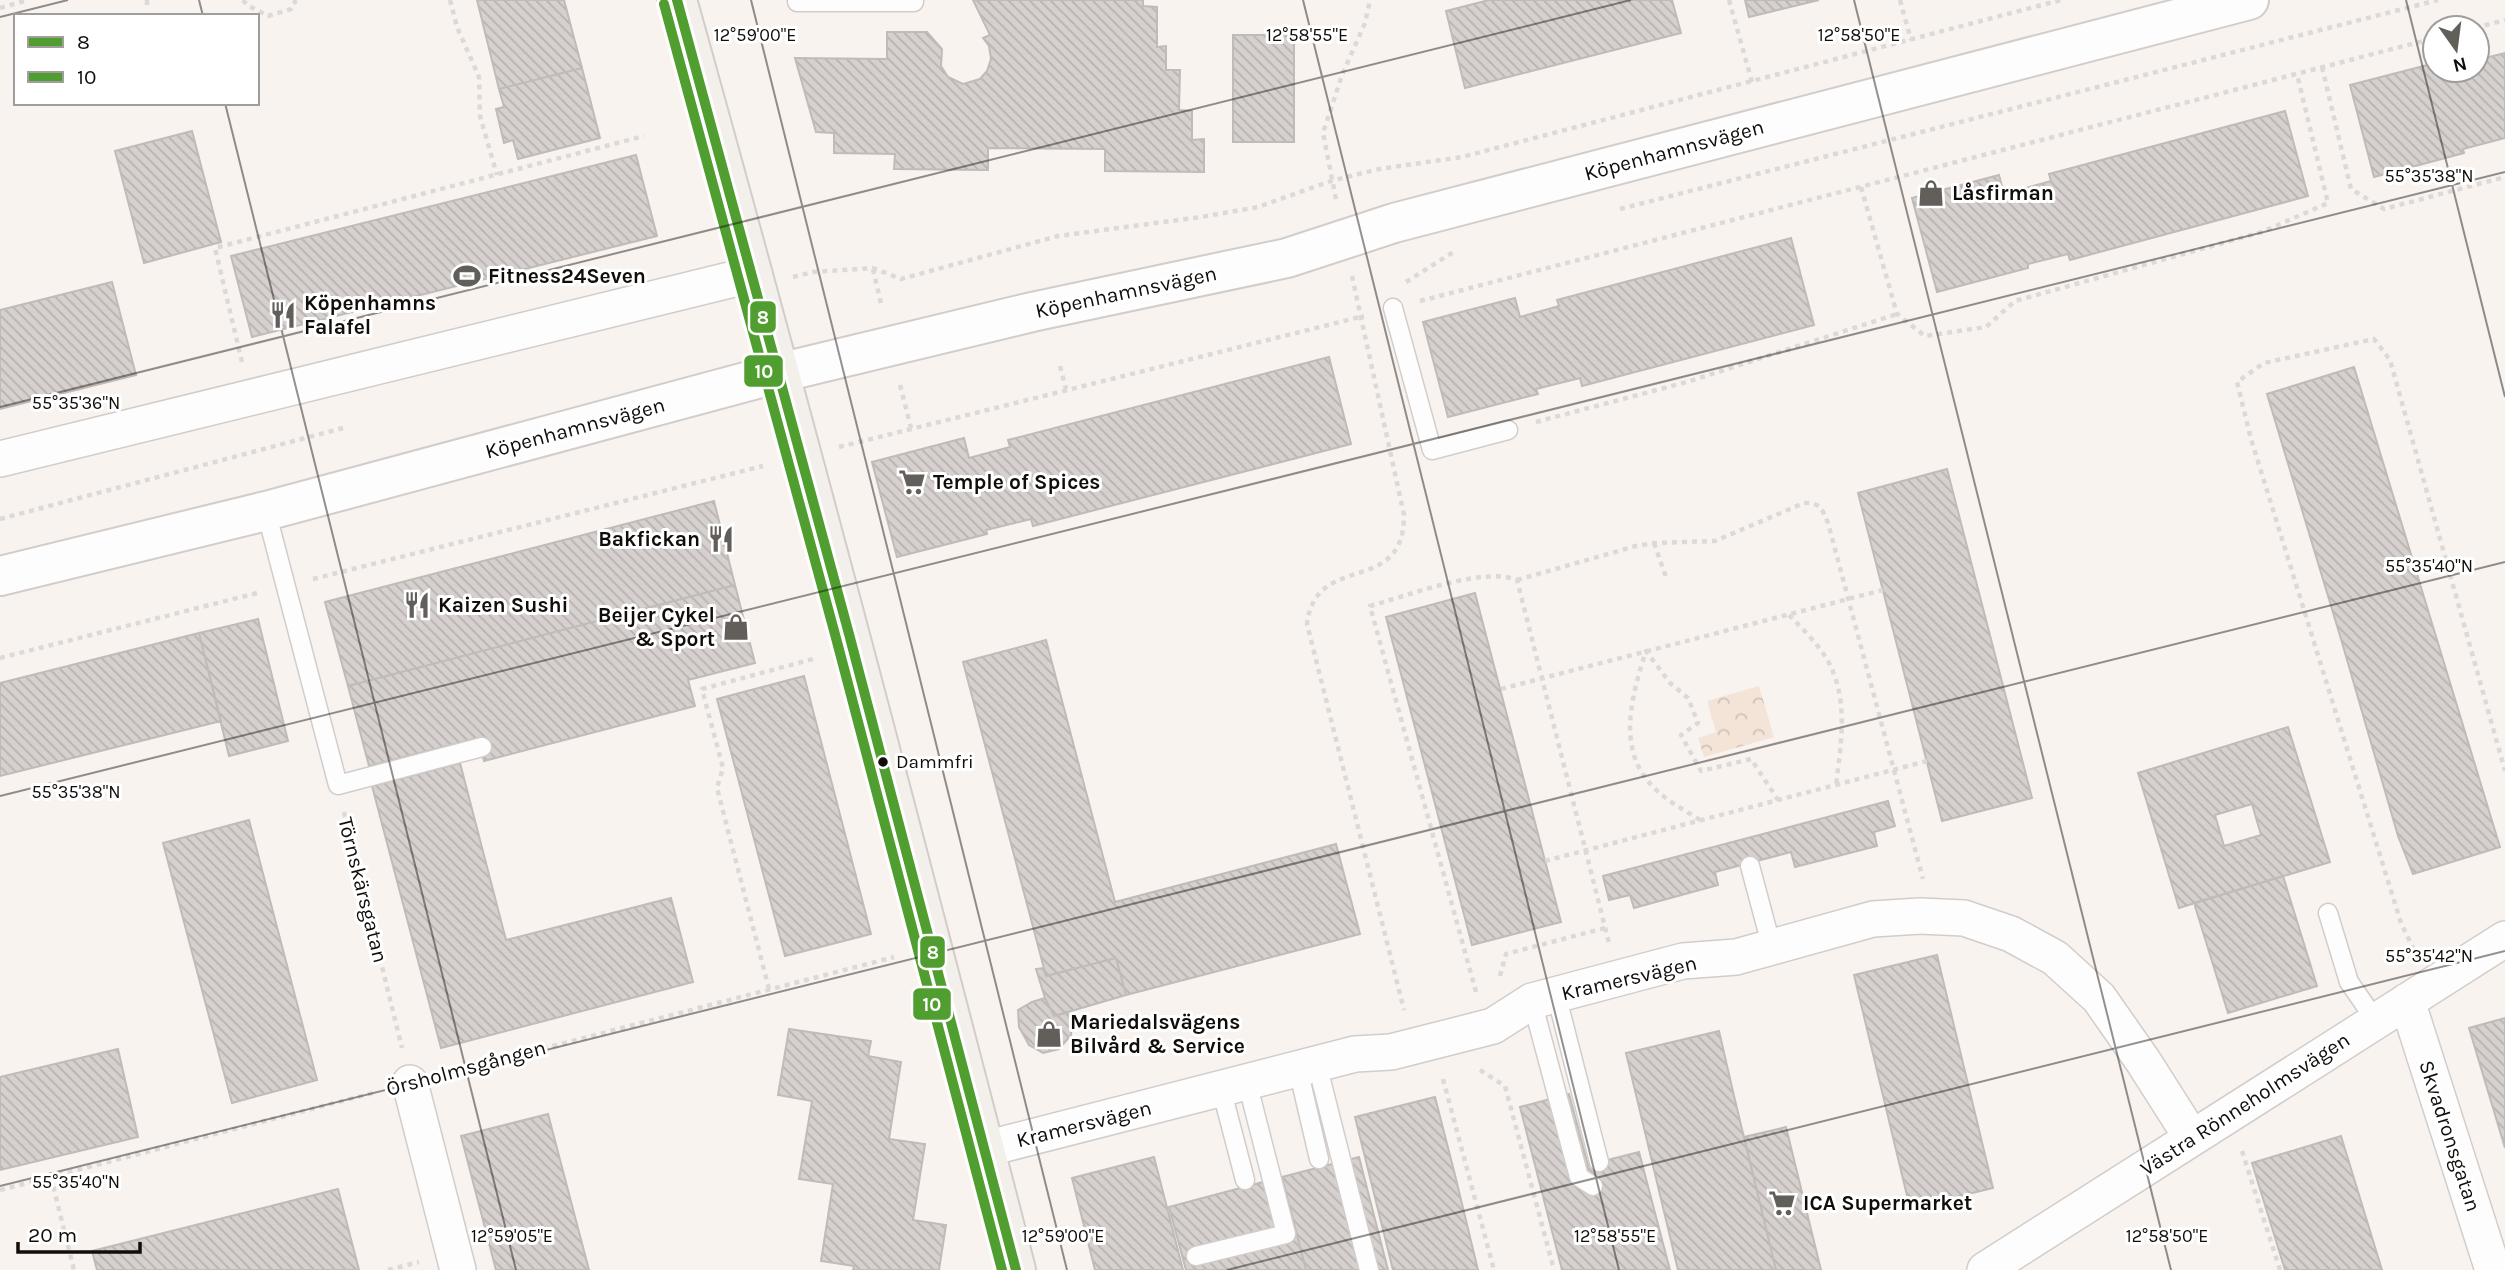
<svg xmlns="http://www.w3.org/2000/svg" width="2505" height="1270" font-family="Karla,sans-serif">
<defs>
<pattern id="park-crowns" width="20" height="18" patternUnits="userSpaceOnUse" patternTransform="scale(1.75)"><rect width="20" height="18" fill="#f4e4d8"/><path d="M2 6a3 3 0 1 1 6 0M12 15a3 3 0 1 1 6 0" fill="none" stroke="#d0c2b8"/></pattern>
<pattern id="building-back-hatch" width="6" height="6" patternUnits="userSpaceOnUse" patternTransform="scale(1.75)"><rect width="6" height="6" fill="#d6d1cf"/><path d="M-1 5l2 2M0 0l6 6M5-1l2 2" fill="none" stroke="#b7b2b0"/></pattern>
</defs>
<rect width="100%" height="100%" fill="#f9f3ef"/>
<!-- park -->
<path fill="url(#park-crowns)" d="M1759,686L1774,737L1704,757L1698,738L1716,732L1707,701Z"/>
<!-- building -->
<path fill="url(#building-back-hatch)" stroke="#bfbbb8" stroke-width="2" fill-rule="evenodd" d="M477,0H564L582,68L499,89Z
M973,0H1143V6L1157,7V47L1166,46V70H1180L1179,110L1192,111V140L1204,139V172L1105,171V149L988,148V170L894,169L895,154L834,153V133L816,132L795,58L887,59V32H927L942,49L941,66L948,77L963,84L980,79L987,71L991,59L989,46L983,38L990,35Z
M1489,0H1672L1681,33L1465,88L1446,11Z
M1745,0H1819L1749,17Z
M1233,35H1294V142H1233Z
M2505,53V138L2463,149L2464,153L2374,177L2350,85L2435,63V70H2440L2443,79L2484,69L2481,59Z
M582,68L600,138L518,159L513,140L504,143L496,109L504,107L499,89Z
M2285,111L2308,196L2070,260L2068,254L2028,264V268L1937,292L1912,198L1999,175L2004,194L2051,181L2049,174Z
M192,131L221,242L144,263L115,151Z
M636,155L657,236L252,337L231,256Z
M1791,238L1814,325L1582,386L1580,378L1536,389L1538,394L1448,417L1423,322L1515,298L1520,317L1559,306L1557,300Z
M112,282L136,375L0,409V310Z
M1329,357L1351,444L1033,526L1031,519L986,530L987,534L897,557L872,462L964,438L969,458L1010,447L1008,440Z
M2354,367L2500,847L2413,874L2398,836L2341,639L2267,394Z
M1947,469L2032,798L1942,821L1858,493Z
M714,501L735,585L348,686L325,602Z
M735,585L755,663L688,680L695,706L484,761L478,738L369,766L348,686Z
M1475,593L1561,922L1472,945L1386,617Z
M258,619L288,741L229,756L199,633Z
M199,633L221,721L0,776V683Z
M1046,640L1115,902L1336,844L1360,934L1126,995L1116,958L1046,976L963,662Z
M804,676L871,934L785,956L717,699Z
M2288,727L2330,862L2179,908L2138,773ZM2252,804L2261,835L2224,846L2215,815Z
M460,763L506,940L671,898L693,982L441,1048L372,786Z
M1888,801L1895,826L1874,832L1877,846L1795,867L1791,852L1715,872L1718,885L1634,908L1630,895L1609,900L1603,876Z
M249,820L317,1080L232,1103L163,843Z
M2283,876L2317,986L2228,1013L2194,903Z
M1937,955L1993,1188L1910,1208L1854,975Z
M1116,958L1126,995L1054,1016L1045,998L1036,969L1043,968L1046,976Z
M1045,998L1054,1016L1073,1011L1071,1035L1059,1049L1043,1053L1029,1045L1019,1027L1018,1010L1032,1002Z
M2505,1018V1148L2469,1028Z
M789,1029L871,1041L868,1056L901,1062L889,1139L925,1144L913,1220L946,1225L939,1270H853L854,1266L821,1261L833,1184L799,1179L812,1101L778,1095Z
M1719,1031L1734,1096L1776,1270H1678L1626,1053Z
M118,1049L138,1137L0,1170V1077Z
M1569,1094L1588,1165L1639,1152L1670,1270H1562L1520,1107Z
M1435,1097L1455,1175L1478,1270H1393L1355,1117Z
M548,1114L589,1270H496L461,1136Z
M1786,1127L1821,1270H1776L1744,1137Z
M2341,1136L2382,1270H2285L2252,1163Z
M1154,1157L1183,1270H1095L1072,1178Z
M1359,1157L1388,1270H1306L1282,1177Z
M1282,1177L1306,1270H1186L1169,1207Z
M338,1189L359,1270H97L92,1251Z"/>
<g fill="none" stroke-linecap="round" stroke-linejoin="round">
<defs>
<path id="service" d="M797,0V2H914V0
M1393,308L1432,450L1508,430
M266,511L338,785L482,747
M1750,866L1772,948
M2328,913L2349,982L2376,1021
M1556,994L1599,1162
M1532,1001L1579,1177L1593,1186
M1317,1064L1369,1270
M1298,1069L1319,1159
M1221,1088L1245,1180
M1196,1256L1286,1234L1247,1082"/>
<path id="minor" d="M0,459L754,274
M2407,1001L2493,1270
M410,1083L458,1270
M985,1149L1355,1054L1391,1052L1493,1026L1532,1001L1683,961L1736,957L1873,919L1920,916L1964,918L2011,934L2055,958L2099,998L2143,1061L2192,1138
M1985,1270L2505,939"/>
<path id="tertiary" d="M0,576L266,511L779,373L1032,312L1287,258L1394,223L2249,0"/>
<path id="secondary" d="M677,0C795,422 906,846 1016,1270"/>
</defs>
<!-- service casing -->
<use href="#service" stroke="#d2cdca" stroke-width="21"/>
<!-- minor casing -->
<use href="#minor" stroke="#d2cdca" stroke-width="38"/>
<!-- tertiary casing -->
<use href="#tertiary" stroke="#d2cdca" stroke-width="42"/>
<!-- secondary casing -->
<use href="#secondary" stroke="#d2cdca" stroke-width="42"/>
<!-- path -->
<path stroke="#dbdad9" stroke-width="4.5" stroke-dasharray="5 5" stroke-linecap="butt" d="M243,0L247,5L268,16L291,9L296,0
M450,0L457,27L479,77L480,116L497,175
M1729,0L1752,82
M1900,0L1911,40
M147,5V0
M0,8L28,0
M2475,28L2505,20
M2322,67L2351,189L2384,209L2505,177
M1861,187L1897,314L1925,336L1986,327L2015,301L2262,232L2328,203L2297,74
M1336,199L1323,133L1342,75L1365,23L1370,0
M1620,209L2438,0
M873,269L882,308
M1352,276L1404,515C1404,598 1316,550 1307,624L1404,1010
M793,277L813,272L873,268L901,279L1058,236L1201,217L1258,207L1331,181L1379,169L1462,157L2061,0
M1406,282L1455,251
M1420,301L2435,38
M242,362L215,248L644,136
M1060,366L1066,389
M900,385L911,428
M1536,422L1687,382L1897,314
M839,447L1364,316
M0,519L343,428
M1654,543L1667,580
M313,579L763,466
M1517,580L1636,546L1654,543L1715,541L1804,503C1820,502 1822,509 1828,523L1923,879
M1789,615C1803,629 1818,644 1828,661C1849,700 1841,744 1836,785
M0,658L257,593
M1501,689L1883,590
M344,812L402,1048
M1700,820C1683,809 1661,798 1648,781C1617,744 1633,692 1646,651L1670,683L1688,698L1698,723L1681,735L1701,771L1751,759L1778,800
M1545,861L1927,761
M2414,950L2401,923L2251,439L2237,382L2264,363L2374,339L2390,360L2505,771
M1500,976L1506,954L1605,928
M769,989L717,788L723,768L702,689L813,659
M1476,992L1370,606C1407,596 1483,566 1517,580L1609,943
M1480,1070L1505,1086L1554,1270
M446,1074L894,957
M1443,1079L1494,1270
M2242,1151L2280,1270
M51,1177L74,1270
M0,1190L373,1093
M388,1270L419,1262"/>
<!-- service -->
<use href="#service" stroke="#fefdfd" stroke-width="18"/>
<!-- minor -->
<use href="#minor" stroke="#fefdfd" stroke-width="35"/>
<!-- tertiary -->
<use href="#tertiary" stroke="#fefdfd" stroke-width="38"/>
<!-- secondary -->
<use href="#secondary" stroke="#f3efeb" stroke-width="38"/>
<defs>
<path id="bus-1" d="M677,0L849,634L1016,1270"/>
<path id="bus-2" d="M664,4L836,638L1002,1270"/>
</defs>
<!-- bus-1 casing -->
<use href="#bus-1" stroke="#fff" stroke-width="16"/>
<!-- bus-2 casing -->
<use href="#bus-2" stroke="#fff" stroke-width="16"/>
<!-- bus-1 -->
<use href="#bus-1" stroke="#509e2f" stroke-width="10"/>
<!-- bus-2 -->
<use href="#bus-2" stroke="#509e2f" stroke-width="10"/>
</g>
<!-- ticks -->
<path fill="none" stroke="#100d0a" stroke-width="2" stroke-opacity="0.45" d="M199,0L203,16M751,0L1067,1270M1303,0L1619,1270M1854,0L2171,1270M2406,0L2505,397M0,17L68,0M225,103L516,1270M0,407L1631,0M0,796L2505,172M0,1186L2505,562M1227,1270L2505,951"/>
<!-- icons -->
<defs>
<symbol id="shop-bare" viewBox="-9 -9 18 18"><path d="M-5-2.5h2.3a2.7 3.5 0 0 1 5.4 0H5L5.5 6h-11ZM-1.5-2.5h3a1.5 2.3 0 0 0-3 0Z" fill="#625e5a" stroke="#fff" stroke-width="2.5" paint-order="stroke"/></symbol>
<symbol id="stadium-bare" viewBox="-9 -9 18 18"><path d="M0-5a6.5 5 0 1 0 0 10a6.5 5 0 1 0 0-10ZM-3.5-1.8h7v3.6h-7Z" fill="#625e5a" stroke="#fff" stroke-width="2.5" paint-order="stroke"/></symbol>
<symbol id="restaurant-bare" viewBox="-9 -9 18 18"><path d="M-5-6h1v4h1v-4h1v4h1v-4h1v5L-1.5 .5V6h-2V.5L-5-1ZM5-6V6H3V1.5H1.5Q1.5-4 5-6Z" fill="#625e5a" stroke="#fff" stroke-width="2.5" paint-order="stroke"/></symbol>
<symbol id="supermarket-bare" viewBox="-9 -9 18 18"><path d="M-6-5.5h2.5l.6 2H6L4.5 2H-2.5L-4.4-4H-6ZM-1.5 3.2a1.3 1.3 0 1 0 .1 0ZM3 3.2a1.3 1.3 0 1 0 .1 0Z" fill="#625e5a" stroke="#fff" stroke-width="2.5" paint-order="stroke"/></symbol>
</defs>
<g fill-rule="evenodd">
<use href="#shop-bare" x="1912" y="174" width="38" height="38"/>
<use href="#stadium-bare" x="448" y="257" width="38" height="38"/>
<use href="#restaurant-bare" x="264" y="296" width="38" height="38"/>
<use href="#supermarket-bare" x="893" y="463" width="38" height="38"/>
<use href="#restaurant-bare" x="702" y="520" width="38" height="38"/>
<use href="#restaurant-bare" x="398" y="586" width="38" height="38"/>
<use href="#shop-bare" x="717" y="608" width="38" height="38"/>
<use href="#shop-bare" x="1030" y="1015" width="38" height="38"/>
<use href="#supermarket-bare" x="1763" y="1184" width="38" height="38"/>
</g>
<!-- markers -->
<circle fill="#100d0a" stroke="#fff" stroke-width="2.5" cx="883" cy="762" r="6"/>
<g text-anchor="middle" dominant-baseline="central" stroke-width="6" stroke-linejoin="round" paint-order="stroke">
<!-- bus labels -->
<g font-size="19" fill="#100d0a" stroke="#fff" text-anchor="start">
<text x="896" y="762">Dammfri</text>
</g>
<!-- street labels -->
<g font-size="21" fill="#100d0a" stroke="#fff">
<text transform="translate(1674 150) rotate(-15)">Köpenhamnsvägen</text>
<text transform="translate(1126 292) rotate(-12)">Köpenhamnsvägen</text>
<text transform="translate(575 428) rotate(-15)">Köpenhamnsvägen</text>
<text transform="translate(363 890) rotate(76)">Törnskärsgatan</text>
<text transform="translate(1629 978) rotate(-13)">Kramersvägen</text>
<text transform="translate(466 1068) rotate(-15)">Örsholmsgången</text>
<text transform="translate(2245 1104) rotate(-33)">Västra Rönneholmsvägen</text>
<text transform="translate(1084 1124) rotate(-14)">Kramersvägen</text>
<text transform="translate(2450 1136) rotate(72)">Skvadronsgatan</text>
</g>
<!-- poi labels -->
<g font-size="21" font-weight="bold" fill="#100d0a" stroke="#fff" text-anchor="start">
<text x="1952" y="193">Låsfirman</text>
<text x="488" y="276">Fitness24Seven</text>
<text x="304" y="303">Köpenhamns<tspan x="304" dy="24">Falafel</tspan></text>
<text x="933" y="482">Temple of Spices</text>
<text x="700" y="539" text-anchor="end">Bakfickan</text>
<text x="438" y="605">Kaizen Sushi</text>
<text x="715" y="615" text-anchor="end">Beijer Cykel<tspan x="715" dy="24">&amp; Sport</tspan></text>
<text x="1070" y="1022">Mariedalsvägens<tspan x="1070" dy="24">Bilvård &amp; Service</tspan></text>
<text x="1803" y="1203">ICA Supermarket</text>
</g>
</g>
<g font-size="18" text-anchor="middle" fill="#100d0a" stroke="#fff" stroke-width="6" stroke-linejoin="round" paint-order="stroke">
<text x="755" y="41">12°59'00"E</text>
<text x="1307" y="41">12°58'55"E</text>
<text x="1859" y="41">12°58'50"E</text>
<text x="2429" y="182">55°35'38"N</text>
<text x="76" y="409">55°35'36"N</text>
<text x="2429" y="572">55°35'40"N</text>
<text x="76" y="798">55°35'38"N</text>
<text x="2429" y="962">55°35'42"N</text>
<text x="76" y="1188">55°35'40"N</text>
<text x="512" y="1242">12°59'05"E</text>
<text x="1063" y="1242">12°59'00"E</text>
<text x="1615" y="1242">12°58'55"E</text>
<text x="2167" y="1242">12°58'50"E</text>
</g>
<g stroke="#fff" stroke-width="2.5">
<rect x="749" y="300" width="28" height="34" rx="7" fill="#509e2f"/>
<rect x="743" y="354" width="41" height="34" rx="7" fill="#509e2f"/>
<rect x="919" y="935" width="27" height="34" rx="7" fill="#509e2f"/>
<rect x="912" y="987" width="40" height="34" rx="7" fill="#509e2f"/>
</g>
<g font-size="19" text-anchor="middle" font-weight="bold" fill="#fff">
<text x="763" y="324">8</text>
<text x="764" y="378">10</text>
<text x="933" y="959">8</text>
<text x="932" y="1011">10</text>
</g>
<!-- legend -->
<rect x="14" y="14" width="245" height="91" fill="#ffffff" stroke="#9f9e9d" stroke-width="2"/>
<rect x="28" y="37" width="35" height="10" fill="#509e2f" stroke="#9f9e9d" stroke-width="2"/>
<text x="77" y="49" font-size="21" fill="#100d0a">8</text>
<rect x="28" y="72" width="35" height="10" fill="#509e2f" stroke="#9f9e9d" stroke-width="2"/>
<text x="77" y="84" font-size="21" fill="#100d0a">10</text>
<!-- north arrow -->
<g transform="translate(2456 49) rotate(166)"><circle r="33" fill="#ffffff" stroke="#9f9e9d" stroke-width="2"/>
<path d="M0-5L12 26L0 18L-12 26Z" fill="#625e5a"/>
<text y="-10" font-size="19" font-weight="bold" text-anchor="middle" fill="#100d0a">N</text>
</g>
<!-- scale -->
<path d="M18 1242v10h122v-10" fill="none" stroke="#100d0a" stroke-width="3.5"/>
<text x="28" y="1242" font-size="21" fill="#100d0a" stroke="#ffffff" stroke-width="5" paint-order="stroke">20 m</text>
</svg>
